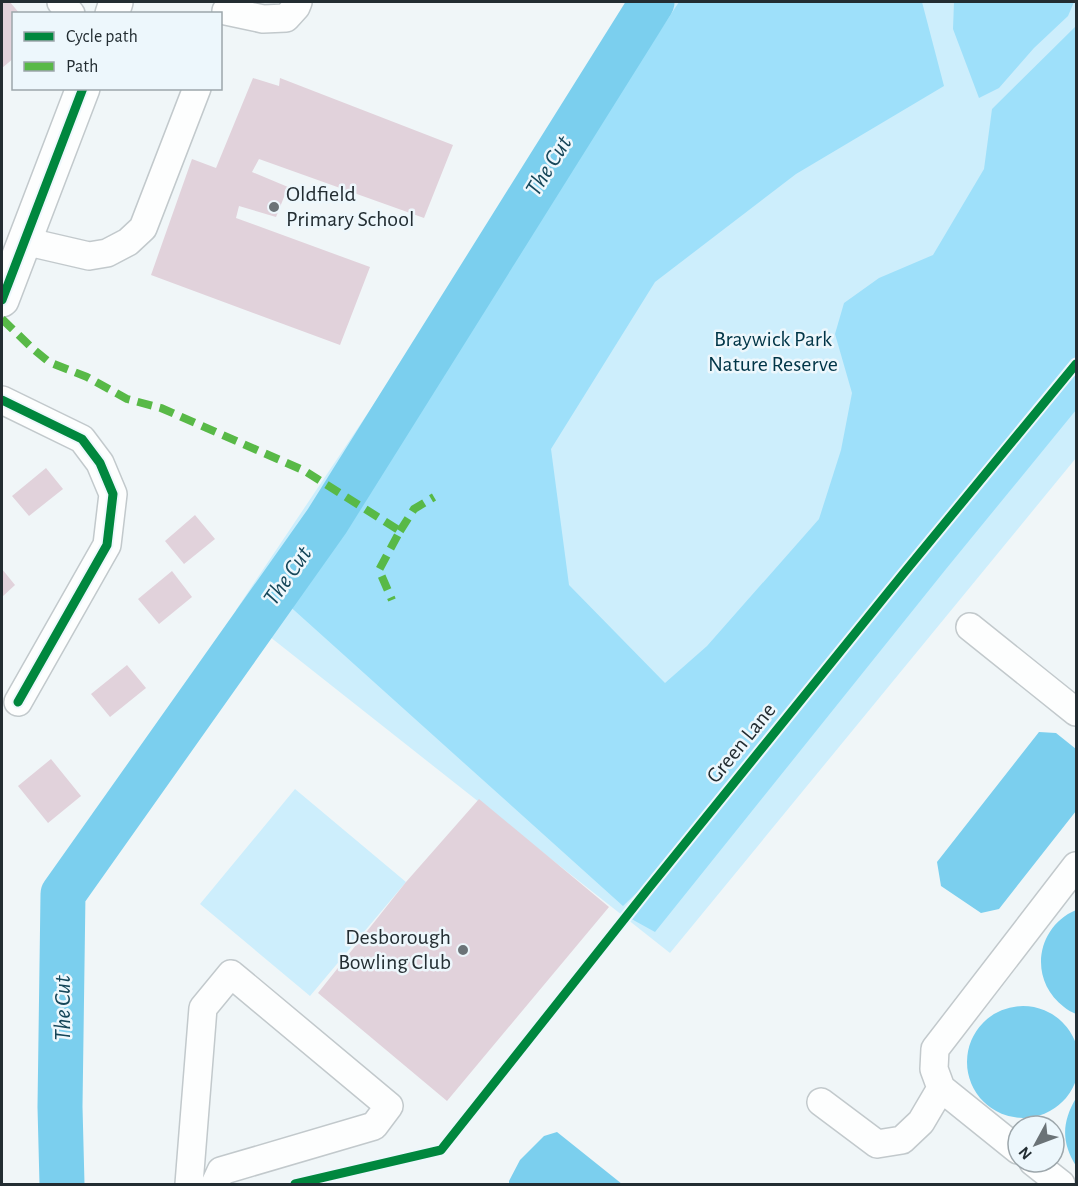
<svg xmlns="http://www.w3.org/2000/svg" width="1078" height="1186" font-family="'Alegreya Sans',sans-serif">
<rect width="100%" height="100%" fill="#f0f6f8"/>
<!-- green -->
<path fill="#cdeefc" d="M643,2H1076V458L670,953L236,610Z
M295,789L406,882L310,996L200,904Z"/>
<!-- forest -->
<path fill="#9ee0fa" d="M679,2H922L944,86L796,174L655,282L551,449L569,585L665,683L707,646L819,519L841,450L852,393L835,334L844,303L879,278L933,255L984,169L992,109L1076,26V363L918,559L1076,368V410L946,569L655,932L626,916L672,859L623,906L285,602Z
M954,2H1074L1068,16L1034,48L999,88L979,98L953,29Z"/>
<!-- water -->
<path fill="#7bcfee" d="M1039,732L1056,733L1076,749V811L999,909L981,913L941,886L937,862Z
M1076,910V1014C1072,1012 1067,1010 1064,1007C1028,980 1036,927 1076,910Z
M967 1062a56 56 0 1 1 112 0a56 56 0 1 1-112 0Z
M1076,1098V1166C1061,1142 1062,1122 1076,1098Z
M557,1132L622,1184H509V1181L520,1160L544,1136Z"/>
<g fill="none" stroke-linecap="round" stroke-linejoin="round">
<!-- river -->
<path stroke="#7bcfee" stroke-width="45" d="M62,1184L60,1107L63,894L327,521L652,2"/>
</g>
<!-- building -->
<path fill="#e1d2db" d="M2,2H10L20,14H14V58L2,68Z
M253,78L279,86L280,78L453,145L424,218L259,159L252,172L288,187L276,217L239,206L236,218L370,267L340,345L151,275L192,159L216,168Z
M46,468L63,489L29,516L12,496Z
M195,515L215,539L184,564L165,541Z
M2,569L15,585L2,597Z
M172,571L192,597L159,624L138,599Z
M127,665L146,688L110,717L91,694Z
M51,759L81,796L48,823L18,786Z
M479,799L609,907L447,1101L318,993L406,882Z"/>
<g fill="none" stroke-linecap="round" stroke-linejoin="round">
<defs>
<path id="minor" d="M61,2L71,14
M226,11L263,19L286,18L296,7L298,2
M24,241L89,256L107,253L128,242L143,228L197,88
M2,400L82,439L100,463L113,494L107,545L18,702
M970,627L1076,712
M821,1102L877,1144L902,1140L921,1122L941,1088
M1018,1150L941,1088L934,1069L935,1049L1076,866
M1033,1162L1061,1184
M189,1184L203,1008L231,974L389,1106L374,1126L221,1171L215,1184"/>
<path id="major" d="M112,14L116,2
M2,300L83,88"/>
</defs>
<!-- minor casing -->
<use href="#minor" stroke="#c2c9cc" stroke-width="30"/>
<!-- major casing -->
<use href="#major" stroke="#c2c9cc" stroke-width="36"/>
<!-- minor -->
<use href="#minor" stroke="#fdfefe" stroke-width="27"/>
<!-- major -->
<use href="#major" stroke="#fdfefe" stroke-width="33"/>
<!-- quiet -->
<path stroke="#58b947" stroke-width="8" stroke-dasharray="15 8" stroke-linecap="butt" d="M2,319L32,348L49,362L87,377L127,399L161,408L305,471L400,531L379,570L392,600
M400,531L414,509L434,497"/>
<defs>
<path id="cycleway" d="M2,300L83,88
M2,400L82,439L100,463L113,494L107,545L18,702
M295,1184L441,1150L648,889L903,574L1076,364"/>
</defs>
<!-- cycleway casing -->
<use href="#cycleway" stroke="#edf7fc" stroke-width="13"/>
<!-- cycleway -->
<use href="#cycleway" stroke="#00873e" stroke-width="9"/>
</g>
<!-- markers -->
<g fill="#6b7377" stroke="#edf7fc" stroke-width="2">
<circle cx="274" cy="207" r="6"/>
<circle cx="463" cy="950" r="6"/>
</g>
<g text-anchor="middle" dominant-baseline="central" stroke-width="5" stroke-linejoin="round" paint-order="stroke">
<!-- poi labels -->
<g font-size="22" fill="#232d32" stroke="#edf7fc" text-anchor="start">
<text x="286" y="194">Oldfield<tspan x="286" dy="25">Primary School</tspan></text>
<text x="451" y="937" text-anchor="end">Desborough<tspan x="451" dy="25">Bowling Club</tspan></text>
</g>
<!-- park labels -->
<g font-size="22" fill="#003547" stroke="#edf7fc">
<text x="773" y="339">Braywick Park<tspan x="773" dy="25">Nature Reserve</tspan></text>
</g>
<!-- street labels -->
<g font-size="22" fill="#232d32" stroke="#edf7fc">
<text transform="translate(741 743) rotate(-51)">Green Lane</text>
</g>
<!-- water labels -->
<g font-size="24" font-style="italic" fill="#154659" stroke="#edf7fc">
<text transform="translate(549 166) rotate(-58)">The Cut</text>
<text transform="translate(288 576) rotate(-55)">The Cut</text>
<text transform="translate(63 1008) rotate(-90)">The Cut</text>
</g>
</g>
<!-- border -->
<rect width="1078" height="1186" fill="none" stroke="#232d32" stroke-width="6"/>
<!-- legend -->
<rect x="12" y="12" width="210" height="78" fill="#edf7fc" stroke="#9ca6ab" stroke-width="1.5"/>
<rect x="24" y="32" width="30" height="9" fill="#00873e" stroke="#9ca6ab" stroke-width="1.5"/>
<text x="66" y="42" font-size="18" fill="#232d32">Cycle path</text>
<rect x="24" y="62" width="30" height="9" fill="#58b947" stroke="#9ca6ab" stroke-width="1.5"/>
<text x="66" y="72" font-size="18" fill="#232d32">Path</text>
<!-- north arrow -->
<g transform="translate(1036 1144) rotate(229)"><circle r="28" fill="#edf7fc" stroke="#9ca6ab" stroke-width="1.5"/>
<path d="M0-4.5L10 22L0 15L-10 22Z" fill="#6b7377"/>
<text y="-9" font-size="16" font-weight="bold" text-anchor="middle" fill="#232d32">N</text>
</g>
</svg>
